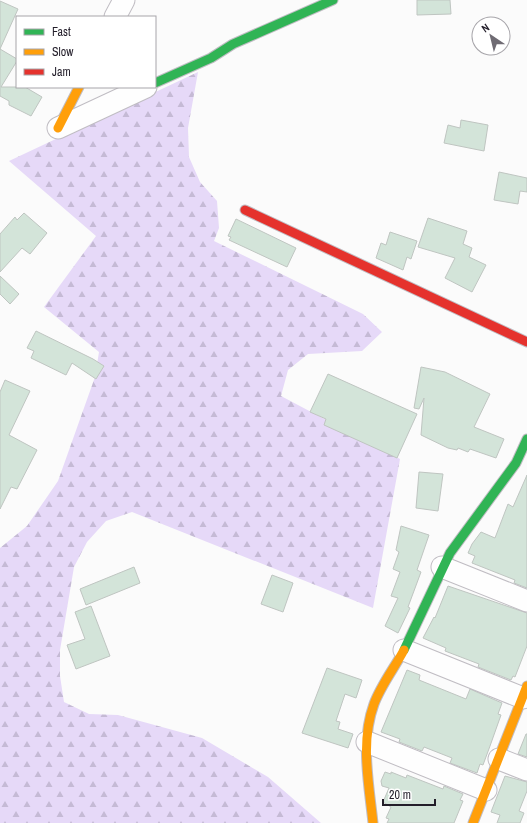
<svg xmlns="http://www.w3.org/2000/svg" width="527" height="823" font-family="'Archivo Narrow',sans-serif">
<defs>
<pattern id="forest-firs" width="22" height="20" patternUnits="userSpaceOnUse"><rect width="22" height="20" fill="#e6d9f8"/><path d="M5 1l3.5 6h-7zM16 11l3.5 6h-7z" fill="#c5bad5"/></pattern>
</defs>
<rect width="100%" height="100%" fill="#fbfbfb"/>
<!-- forest -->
<path fill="url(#forest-firs)" d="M198,72L188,128L189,157L200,182L217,201L219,228L214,241L363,314L382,332L362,351L308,354L288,370L281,396L400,459L373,608L132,512L106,521L87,542L74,567L60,650V676L64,702L89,714L118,715L202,738L268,777L321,823H0V548L27,526L58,481L95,377L99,352L44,307L96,236L9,161Z"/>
<!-- building -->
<path fill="#d3e4d9" stroke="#bfc5c1" d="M417,0H450L451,14L417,15Z
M0,1L18,9L0,49L17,59V61L1,87H25L42,97L31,116L9,105V101L0,96Z
M461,120L488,125L484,151L444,143L448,125L460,128Z
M499,172L527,178V192L520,191L518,204L494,200Z
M24,213L47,233L30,254L22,248L0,272V234L15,217L17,220Z
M428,218L467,231L463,244L472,248L469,257L486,265L472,292L445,278L455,258L418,247Z
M236,219L296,248L287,267L229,240L231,237L228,236Z
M390,232L417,241L411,259L407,257L403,270L376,258L381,243L386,245Z
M0,276L19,294L10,304L0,294Z
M36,331L93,359L104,366L96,379L72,363L66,375L31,358L34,351L27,348Z
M421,367L445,372L490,394L474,427L504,439L496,458L470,449L468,452L458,448L457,450L448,448L421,435L424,398L419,409L414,408Z
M328,374L417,414L397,458L324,425L326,419L310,412Z
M5,380L30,391L9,435L37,450L17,489L11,487L0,509V392Z
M419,472L443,474L438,511L416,508Z
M527,475V588L514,583L515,580L472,563L475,556L468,553L472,544L481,532L495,538L508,504L513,507Z
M401,526L429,535L417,570L421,572L408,607L410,608L398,633L385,626L398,598L391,596L400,572L393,569L399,552L396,550Z
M134,567L140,583L86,605L80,589Z
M272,575L293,583L283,612L261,604Z
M448,586L527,613V646L515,677L513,676L511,680L478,667L479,664L445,651L446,648L423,638L434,617L435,618Z
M91,606L110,656L76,669L67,645L85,639L75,612Z
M327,668L362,680L356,698L345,694L336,721L340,722L338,729L353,734L348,748L302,733Z
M407,670L420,675L419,680L466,699L470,689L502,703L498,714L501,715L490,746L483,765L480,764L477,773L450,763L452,758L424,747L422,751L399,742L400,739L381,732Z
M526,734H527V757L518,754Z
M385,772L391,774V772L406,778L407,775L443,789L444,786L463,794L460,800L463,801L454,823H387L389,819L386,818L391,807L383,802L389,788L382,786L381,781Z
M505,776L527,782V791L519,811L524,813L520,823H497L500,815L491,812Z"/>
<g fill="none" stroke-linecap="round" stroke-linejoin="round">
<defs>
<path id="street" d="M115,17L124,0
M58,128L146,87
M442,567L527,601
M404,650L523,698
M367,742L486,790
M499,759L527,770"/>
<path id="fast" d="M155,83L211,58L233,44L333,0
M404,650L450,553L516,463L527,439"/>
<path id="slow" d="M58,128L79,87
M373,823C369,784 360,742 374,704C381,685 395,667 404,650
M473,823L527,686"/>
<path id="jam" d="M245,210L527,342"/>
</defs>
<!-- street casing -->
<use href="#street" stroke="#c0bdc3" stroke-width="23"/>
<!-- fast casing -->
<use href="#fast" stroke="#c0bdc3" stroke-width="11"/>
<!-- slow casing -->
<use href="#slow" stroke="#c0bdc3" stroke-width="11"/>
<!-- jam casing -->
<use href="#jam" stroke="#c0bdc3" stroke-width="11"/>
<!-- street -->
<use href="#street" stroke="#fefefe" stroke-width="21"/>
<!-- fast -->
<use href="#fast" stroke="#30b455" stroke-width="9"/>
<!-- slow -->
<use href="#slow" stroke="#ff9f0a" stroke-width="9"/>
<!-- jam -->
<use href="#jam" stroke="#e5322d" stroke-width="9"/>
</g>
<!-- legend -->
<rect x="16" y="16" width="140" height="72" fill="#ffffff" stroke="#a7a5aa"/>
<rect x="24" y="29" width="20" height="6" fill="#30b455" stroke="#a7a5aa"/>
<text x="52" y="36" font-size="12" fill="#231e2a">Fast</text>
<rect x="24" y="49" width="20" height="6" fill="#ff9f0a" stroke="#a7a5aa"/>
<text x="52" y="56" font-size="12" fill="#231e2a">Slow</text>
<rect x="24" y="69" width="20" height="6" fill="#e5322d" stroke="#a7a5aa"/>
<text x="52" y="76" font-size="12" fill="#231e2a">Jam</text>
<!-- north arrow -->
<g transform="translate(491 36) rotate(325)"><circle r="19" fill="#ffffff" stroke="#a7a5aa"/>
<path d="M0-3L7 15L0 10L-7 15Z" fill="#6f6b73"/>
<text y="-6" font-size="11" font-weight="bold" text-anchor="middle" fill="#231e2a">N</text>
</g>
<!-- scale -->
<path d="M383 799v6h52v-6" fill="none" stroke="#231e2a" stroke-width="2"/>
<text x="389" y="799" font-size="12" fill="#231e2a" stroke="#ffffff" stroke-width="3" paint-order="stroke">20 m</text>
</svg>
